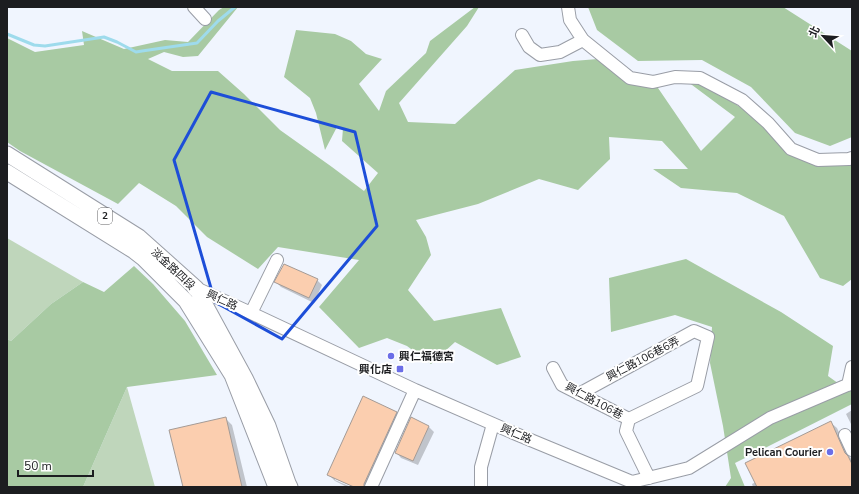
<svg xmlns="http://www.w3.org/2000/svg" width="859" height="494" font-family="'Nunito Sans','Noto Sans TC',sans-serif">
<rect width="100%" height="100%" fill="#f0f5fe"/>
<!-- green -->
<path fill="#bfd6bb" d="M7,238L83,282L51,304L11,341L7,339Z
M127,387L155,487H83Z"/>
<!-- forest -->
<path fill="#a8caa3" d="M224,7H238L198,56L183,57L164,52L148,59L172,71H218L244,94L280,130L332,167L364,191L378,173L342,141L343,128L337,127L325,150L316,113L310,98L284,77L296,30L335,34L351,41L366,54L382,59L359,84L379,111L386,91L426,53L430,41L475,7H479L467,26L399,103L408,122L455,124L515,70L573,61L598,59L658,88L701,151L735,117L688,82L700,81L760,120L787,153L852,161V279L843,286L820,278L784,216L737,193L681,188L653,169H688L662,141L609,137L610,159L578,190L539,179L478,204L416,220L426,237L431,255L408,290L434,321L501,308L521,357L497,365L455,342L431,364L407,346L387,338L359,348L319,307L359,260L278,247L258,269L207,237L176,206L139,183L118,204L20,151L7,142V38L35,52L84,45L82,31L124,49L165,40L188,42L219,10Z
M588,7H783L852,51V137L830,146L795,133L751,87L702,60L638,61L597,30Z
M686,259L781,312L833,346L828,376L849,391L852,390V404L735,463L745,487H725L731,478L723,426L710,363L712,327L675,315L611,332L609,278Z
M134,266L153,284L185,321L217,375L127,387L83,487H7V339L11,341L51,304L83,282L104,292Z"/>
<!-- shadow -->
<path fill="#0003" d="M317,280L322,285L314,303L281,287L276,282Z
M852,410V426L846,414Z
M396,412L404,420L373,487H356L335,477V480L351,487H347L335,481L328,474Z
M225,418L232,425L247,487H184Z
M830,422L837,428L852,461V487H753L752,484L756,482Z
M428,426L434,432L418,465L401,458L396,452Z"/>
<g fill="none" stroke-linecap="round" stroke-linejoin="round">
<!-- stream -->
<path stroke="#9edbec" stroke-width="3" d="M7,34L34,45L45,46L104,37L117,42L136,52L142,51L197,43L218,21L235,7"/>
</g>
<!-- building -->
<path fill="#fbceaf" stroke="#a49b96" d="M284,264L318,279L309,298L274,282Z
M363,396L397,412L364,484V487H354L327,475Z
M226,417L242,487H183L169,430Z
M411,417L429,426L413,461L395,453Z
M831,421L845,453L848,456L852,464V487H757L745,463Z"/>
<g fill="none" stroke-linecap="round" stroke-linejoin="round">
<defs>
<path id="minor" d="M194,7L205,19
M568,7L570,20L583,40L630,78L653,82L675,77L700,78L742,100L768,123L791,149L818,160L849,159L852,158
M522,35L529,47L540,55L560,52L583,40
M194,290L196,288L251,313L415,390L516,434L632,482L689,468L770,418L852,383
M251,313L277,260
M553,368L562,385L629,419L626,431L649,478
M848,385L852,367
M579,394L694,331L708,337L697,386L629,419
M845,435L852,450
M371,487L415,390
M481,487V467L493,424"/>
<path id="major" d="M7,154L139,237L196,288L245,378L268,426L288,483L290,487
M7,172L134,251L143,258L186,301L232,375L276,487"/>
</defs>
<!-- minor casing -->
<use href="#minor" stroke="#999da6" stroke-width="14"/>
<!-- major casing -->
<use href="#major" stroke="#999da6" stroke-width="17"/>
<!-- minor -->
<use href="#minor" stroke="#fff" stroke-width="12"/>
<!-- major -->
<use href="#major" stroke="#fff" stroke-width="15"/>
</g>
<!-- marked area -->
<path fill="none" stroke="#1d4ed8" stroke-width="3" stroke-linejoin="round" d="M211,92L355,132L377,226L282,339L215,302L174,160Z"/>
<!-- markers -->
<g fill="#6b6ee7" stroke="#fff" stroke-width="1.5">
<circle cx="391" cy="356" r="4"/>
<rect x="396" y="365" width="8" height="8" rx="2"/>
<circle cx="830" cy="452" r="4"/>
</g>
<g text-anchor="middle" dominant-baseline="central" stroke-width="4" stroke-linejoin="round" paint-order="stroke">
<!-- shield labels -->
<rect fill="#fff" stroke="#606163" stroke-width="1" x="98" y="208" width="14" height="16" rx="3"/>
<g font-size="10" font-weight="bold" fill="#1c1d20">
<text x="105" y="216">2</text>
</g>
<!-- street labels -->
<g font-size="11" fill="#1c1d20" stroke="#fff">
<text transform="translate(173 269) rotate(43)">淡金路四段</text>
<text transform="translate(222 300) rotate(24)">興仁路</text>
<text transform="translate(643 359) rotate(-28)">興仁路106巷6弄</text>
<text transform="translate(594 401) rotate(28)">興仁路106巷</text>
<text transform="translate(516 434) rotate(23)">興仁路</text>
</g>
<!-- poi labels -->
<g font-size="11" font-weight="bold" fill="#1c1d20" stroke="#fff" text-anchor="end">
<text x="399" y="356" text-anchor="start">興仁福德宮</text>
<text x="392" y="369">興化店</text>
<text x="822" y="452">Pelican Courier</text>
</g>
</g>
<!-- border -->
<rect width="859" height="494" fill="none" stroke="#1c1d20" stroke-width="16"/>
<!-- north arrow -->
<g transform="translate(823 36) rotate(296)" stroke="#ffffff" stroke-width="3" paint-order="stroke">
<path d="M0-3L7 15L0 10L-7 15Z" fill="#1c1d20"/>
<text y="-6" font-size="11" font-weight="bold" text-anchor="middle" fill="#1c1d20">北</text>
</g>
<!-- scale -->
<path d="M18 470v6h75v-6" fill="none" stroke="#1c1d20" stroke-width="2"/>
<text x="24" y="470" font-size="12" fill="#1c1d20" stroke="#ffffff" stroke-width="3" paint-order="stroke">50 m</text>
</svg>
